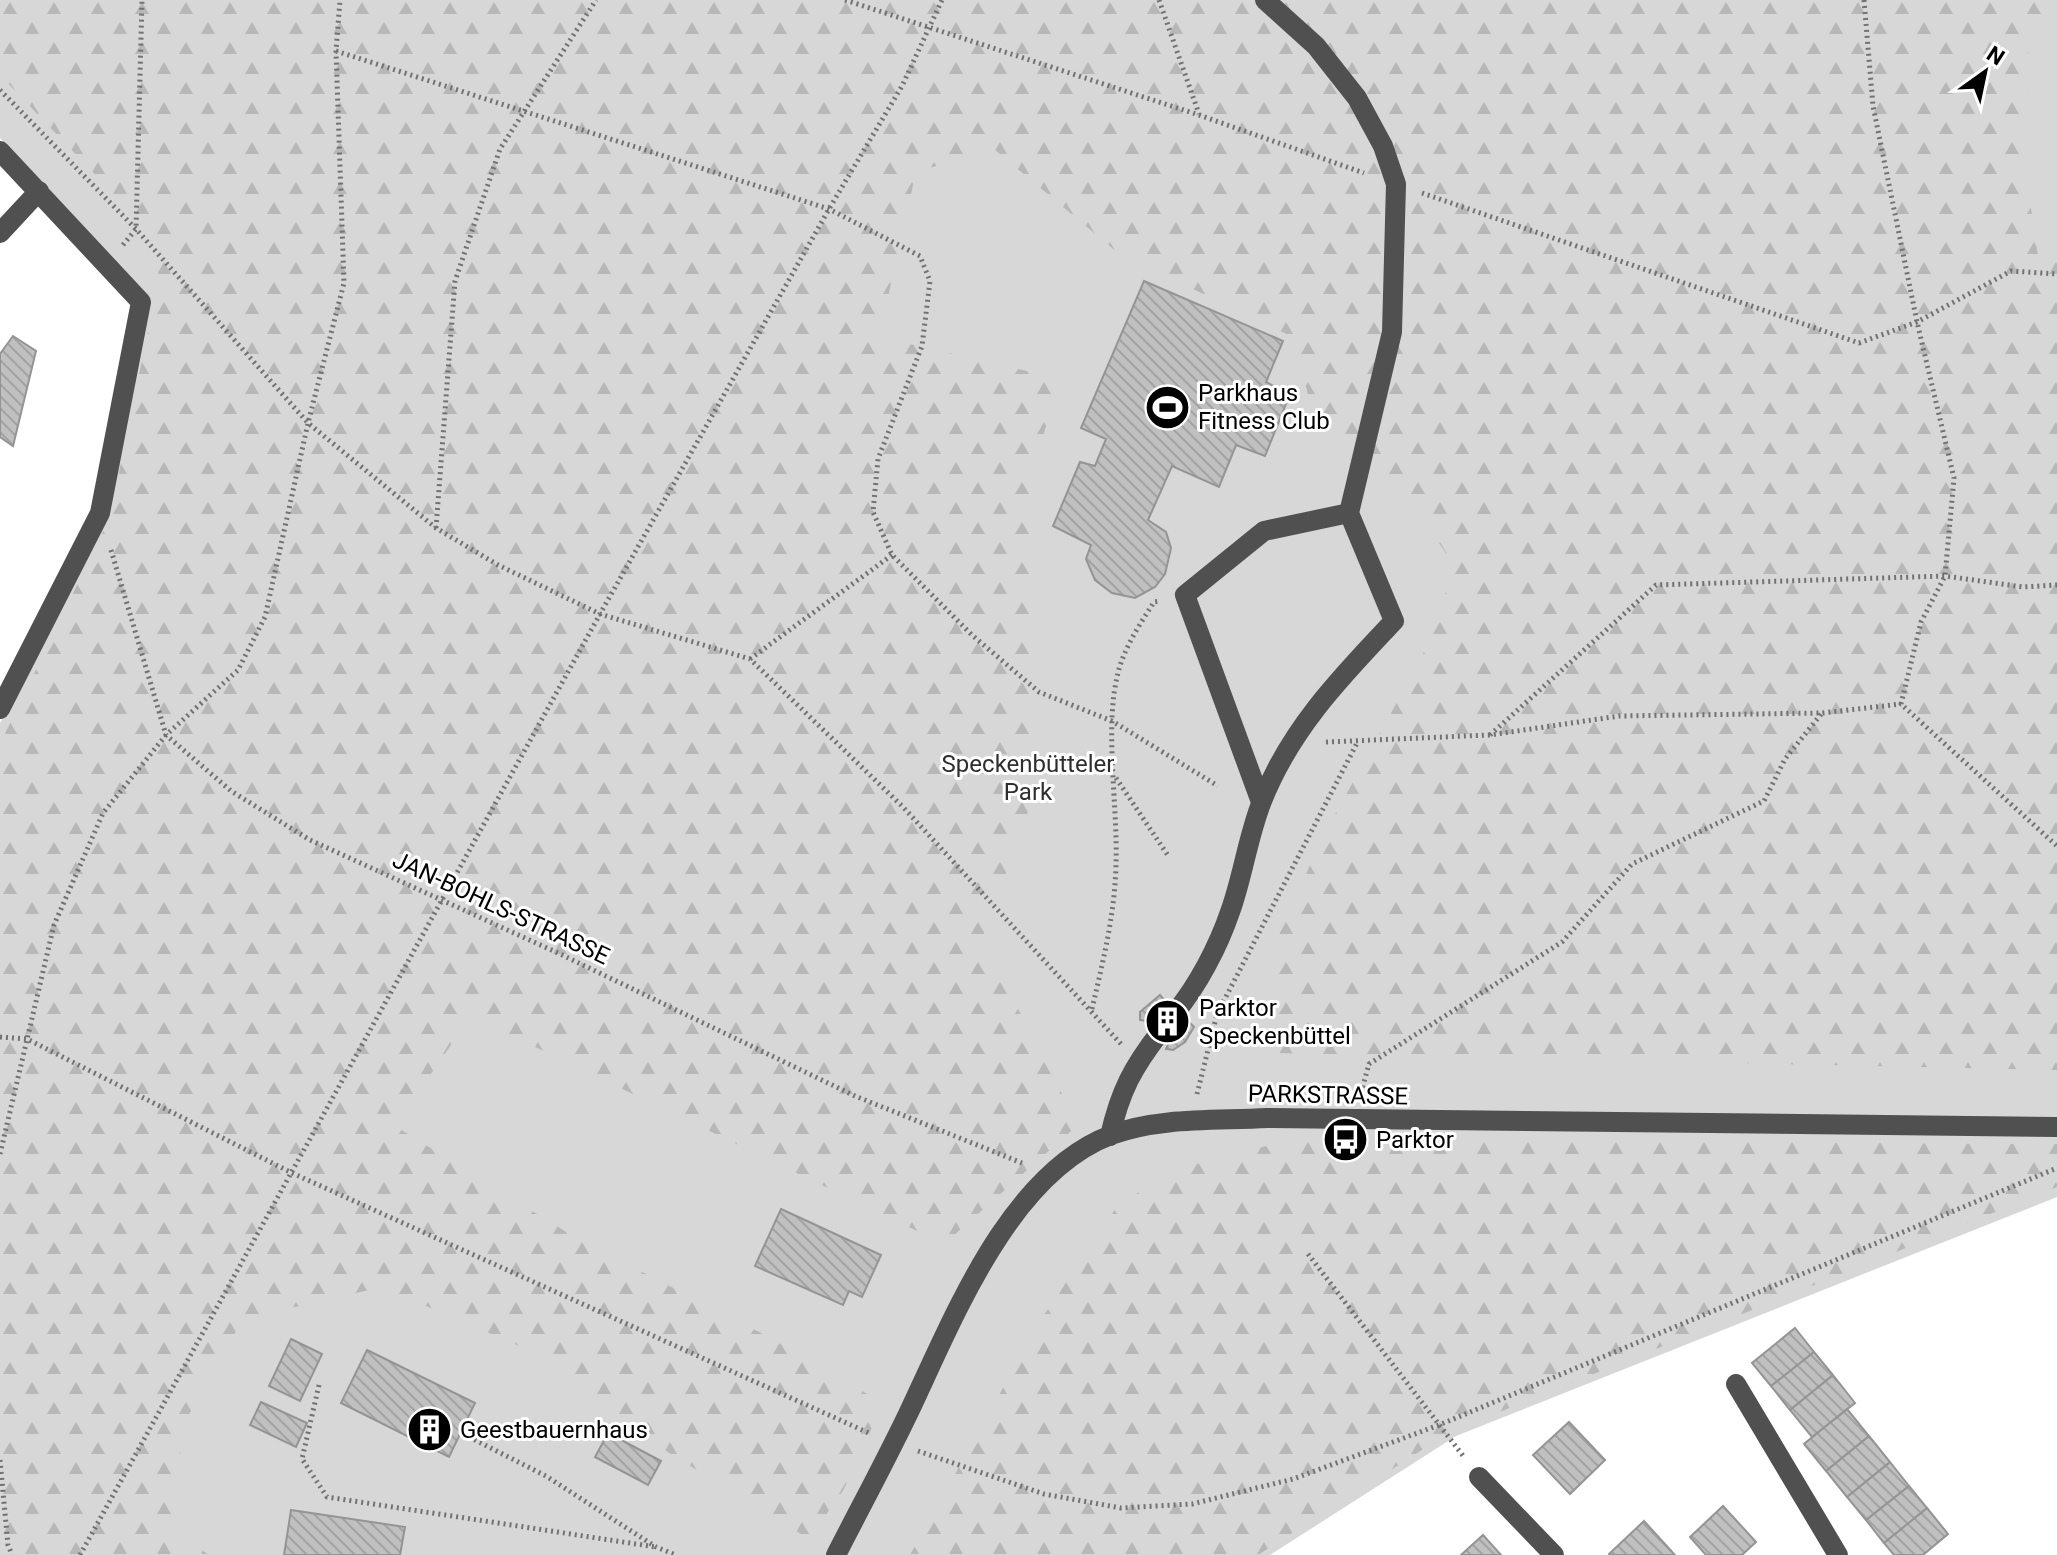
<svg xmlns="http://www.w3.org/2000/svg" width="2057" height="1555" font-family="Roboto,sans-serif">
<defs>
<pattern id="forest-firs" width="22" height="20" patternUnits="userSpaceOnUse" patternTransform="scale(2)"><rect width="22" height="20" fill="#d7d7d7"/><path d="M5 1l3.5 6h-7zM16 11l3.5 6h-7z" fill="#b7b7b7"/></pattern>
<pattern id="building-back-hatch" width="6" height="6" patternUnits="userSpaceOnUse" patternTransform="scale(2)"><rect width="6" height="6" fill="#c0c0c0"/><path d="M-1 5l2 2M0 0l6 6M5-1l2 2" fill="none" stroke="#a3a3a3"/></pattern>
</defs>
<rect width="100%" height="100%" fill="#fff"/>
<!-- green -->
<path fill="#d7d7d7" d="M0,0H2057V1197L1456,1436L1270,1555H0V723L105,515L146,302L0,138Z"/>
<!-- forest -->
<path fill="url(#forest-firs)" d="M0,0H2056L2028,52L2026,175L2038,256L2057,263V1070L1276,1053L1278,937L1322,838L1422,657L1455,567L1419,513L1312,410L1293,337L1118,253L994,149L916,172L879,337L1062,379L1030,474L1036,782L1024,825L982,939L1078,1125L944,1244L471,1016L395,1126L576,1238L763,1334L883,1403L844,1489L809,1539L666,1451L547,1358L382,1287L243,1319L184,1423L170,1527L209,1555H0V744L110,517L159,277L150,232L0,75Z
M1289,1140L2057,1144V1187L1450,1432L1258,1555H910L1042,1318L1116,1208L1169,1171Z"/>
<!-- building -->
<path fill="url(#building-back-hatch)" stroke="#949494" stroke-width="2" d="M1144,281L1283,341L1266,382L1290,394L1265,456L1236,445L1219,487L1172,466L1148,520L1166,532L1171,548L1165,574L1155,587L1135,598L1112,593L1095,580L1086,559L1091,545L1053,526L1080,462L1095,466L1106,439L1081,428Z
M13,336L36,351L13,446L0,437V354Z
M1160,995L1185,1025L1190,1023L1194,1027L1185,1042L1173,1050L1166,1049L1170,1040L1149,1018L1146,1021L1140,1020V1012Z
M781,1209L881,1255L862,1297L849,1291L843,1305L755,1266Z
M1795,1328L1814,1352L1771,1386L1752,1363Z
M291,1339L322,1354L300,1401L269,1386Z
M367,1350L475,1403L449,1457L341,1403Z
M1814,1352L1833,1375L1790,1410L1771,1386Z
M1833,1375L1855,1403L1812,1437L1790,1410Z
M261,1402L307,1423L296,1447L250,1425Z
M1847,1409L1869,1436L1826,1471L1804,1444Z
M1569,1422L1605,1460L1570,1494L1533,1455Z
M608,1433L661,1461L648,1485L595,1457Z
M1869,1436L1890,1462L1847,1497L1826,1471Z
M1890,1462L1909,1486L1866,1520L1847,1497Z
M1909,1486L1927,1508L1884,1543L1866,1520Z
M1723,1506L1756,1542L1742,1555H1706L1690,1537Z
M1927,1508L1948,1534L1923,1555H1894L1884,1543Z
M291,1510L405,1527L400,1555H284Z
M1644,1521L1675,1555H1610L1609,1554Z
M1483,1535L1501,1555H1461Z"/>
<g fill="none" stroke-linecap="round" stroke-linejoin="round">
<!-- path -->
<path stroke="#727272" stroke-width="5" stroke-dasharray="2 4" stroke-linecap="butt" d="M845,0L1199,115L1364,173
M1159,0L1199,114
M1864,0L1873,106L1917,322L1954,478L1945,576L1921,622L1901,704L2057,846
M336,51L829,209L920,256L930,281L922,346L878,459L873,512L892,555L972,635L1039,692L1112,721L1218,786
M0,90L136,229L308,423L436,528L498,565L600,614L750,659L903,807L1121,1044
M1422,193L1859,343L1917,322L2011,271L2057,274
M123,245L136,229L142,0
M436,528L455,281L500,149L596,0
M111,550L166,735L231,791L310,840L558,953L855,1096L1022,1163
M750,659L892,555
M1490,735L1656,585L1945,576L2023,587L2057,585
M1326,742L1490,735L1619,716L1822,713L1901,704
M1116,778L1169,857
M1092,1009C1103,961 1115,914 1116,864C1118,807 1104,726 1118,673C1124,648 1140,624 1154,602L1161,601
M0,1037L27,1039L292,1173L871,1434
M1361,1093L1369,1064L1562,942L1632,864L1764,801L1785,759L1822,713
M1197,1094L1217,1014L1357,743
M0,1154L54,925L103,813L166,735L238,670L265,617L308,423L344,283L336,51L340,0
M1308,1254L1464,1457
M319,1385L302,1459L327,1497L656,1547
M469,1437L546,1476L656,1547L676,1555
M918,1451L1044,1494L1121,1508L1192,1504L1293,1479L1439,1425L2057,1168
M0,1460L8,1545L12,1555
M80,1555L600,614L829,209L902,86L942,0"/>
<!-- minor -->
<path stroke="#505050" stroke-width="20" d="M0,151L141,302L100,513L0,709
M0,233L39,191
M1261,802L1185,595L1264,531L1349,513
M1175,1013C1198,985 1218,947 1230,912C1243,876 1248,836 1262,801C1291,728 1341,677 1394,621L1349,513L1392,332L1396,184L1383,146L1357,98L1316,46L1265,0
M1110,1136C1120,1091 1133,1067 1161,1031
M1736,1384L1838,1555
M1479,1477L1554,1555
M836,1555C860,1508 885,1462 908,1414C952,1322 1008,1174 1111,1135C1159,1117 1217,1121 1267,1118L2057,1127"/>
</g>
<!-- icons -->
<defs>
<symbol id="stadium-disc" viewBox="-11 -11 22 22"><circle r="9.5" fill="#000" stroke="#fff"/><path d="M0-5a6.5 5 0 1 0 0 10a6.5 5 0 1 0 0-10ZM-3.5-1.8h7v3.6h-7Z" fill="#fff"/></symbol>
<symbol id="building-disc" viewBox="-11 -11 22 22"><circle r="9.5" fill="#000" stroke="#fff"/><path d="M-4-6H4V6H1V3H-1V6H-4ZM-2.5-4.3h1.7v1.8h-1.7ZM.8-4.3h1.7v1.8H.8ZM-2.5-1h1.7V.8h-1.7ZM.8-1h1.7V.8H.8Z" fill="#fff"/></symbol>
<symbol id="bus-disc" viewBox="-11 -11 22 22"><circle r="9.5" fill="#000" stroke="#fff"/><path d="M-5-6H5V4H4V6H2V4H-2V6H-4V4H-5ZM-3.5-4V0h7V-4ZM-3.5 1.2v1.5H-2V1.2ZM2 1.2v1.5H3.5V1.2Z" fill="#fff"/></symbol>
</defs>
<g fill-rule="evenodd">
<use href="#stadium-disc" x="1142" y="382" width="51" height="51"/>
<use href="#building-disc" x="1142" y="996" width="51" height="51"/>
<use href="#bus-disc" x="1320" y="1114" width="51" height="51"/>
<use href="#building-disc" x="404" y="1404" width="51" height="51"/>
</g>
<g text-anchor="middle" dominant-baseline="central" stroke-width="6" stroke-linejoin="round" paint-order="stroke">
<!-- poi labels -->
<g font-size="24" fill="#000" stroke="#fff" text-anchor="start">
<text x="1198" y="393">Parkhaus<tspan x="1198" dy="28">Fitness Club</tspan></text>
<text x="1199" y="1008">Parktor<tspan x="1199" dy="28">Speckenbüttel</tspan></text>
<text x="1376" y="1140">Parktor</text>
<text x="460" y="1430">Geestbauernhaus</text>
</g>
<!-- park labels -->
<g font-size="24" fill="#2e2e2e" stroke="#fff">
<text x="1028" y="764">Speckenbütteler<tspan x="1028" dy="28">Park</tspan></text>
</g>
<!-- street labels -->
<g font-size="24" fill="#000" stroke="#fff">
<text transform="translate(501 908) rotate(25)">JAN-BOHLS-STRASSE</text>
<text transform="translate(1328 1095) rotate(1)">PARKSTRASSE</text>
</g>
</g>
<!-- north arrow -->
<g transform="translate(1985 72) rotate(33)" stroke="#ffffff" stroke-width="6" paint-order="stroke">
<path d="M0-6L14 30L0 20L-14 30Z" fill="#000000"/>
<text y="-12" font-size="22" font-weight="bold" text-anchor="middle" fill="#000000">N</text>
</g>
</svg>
